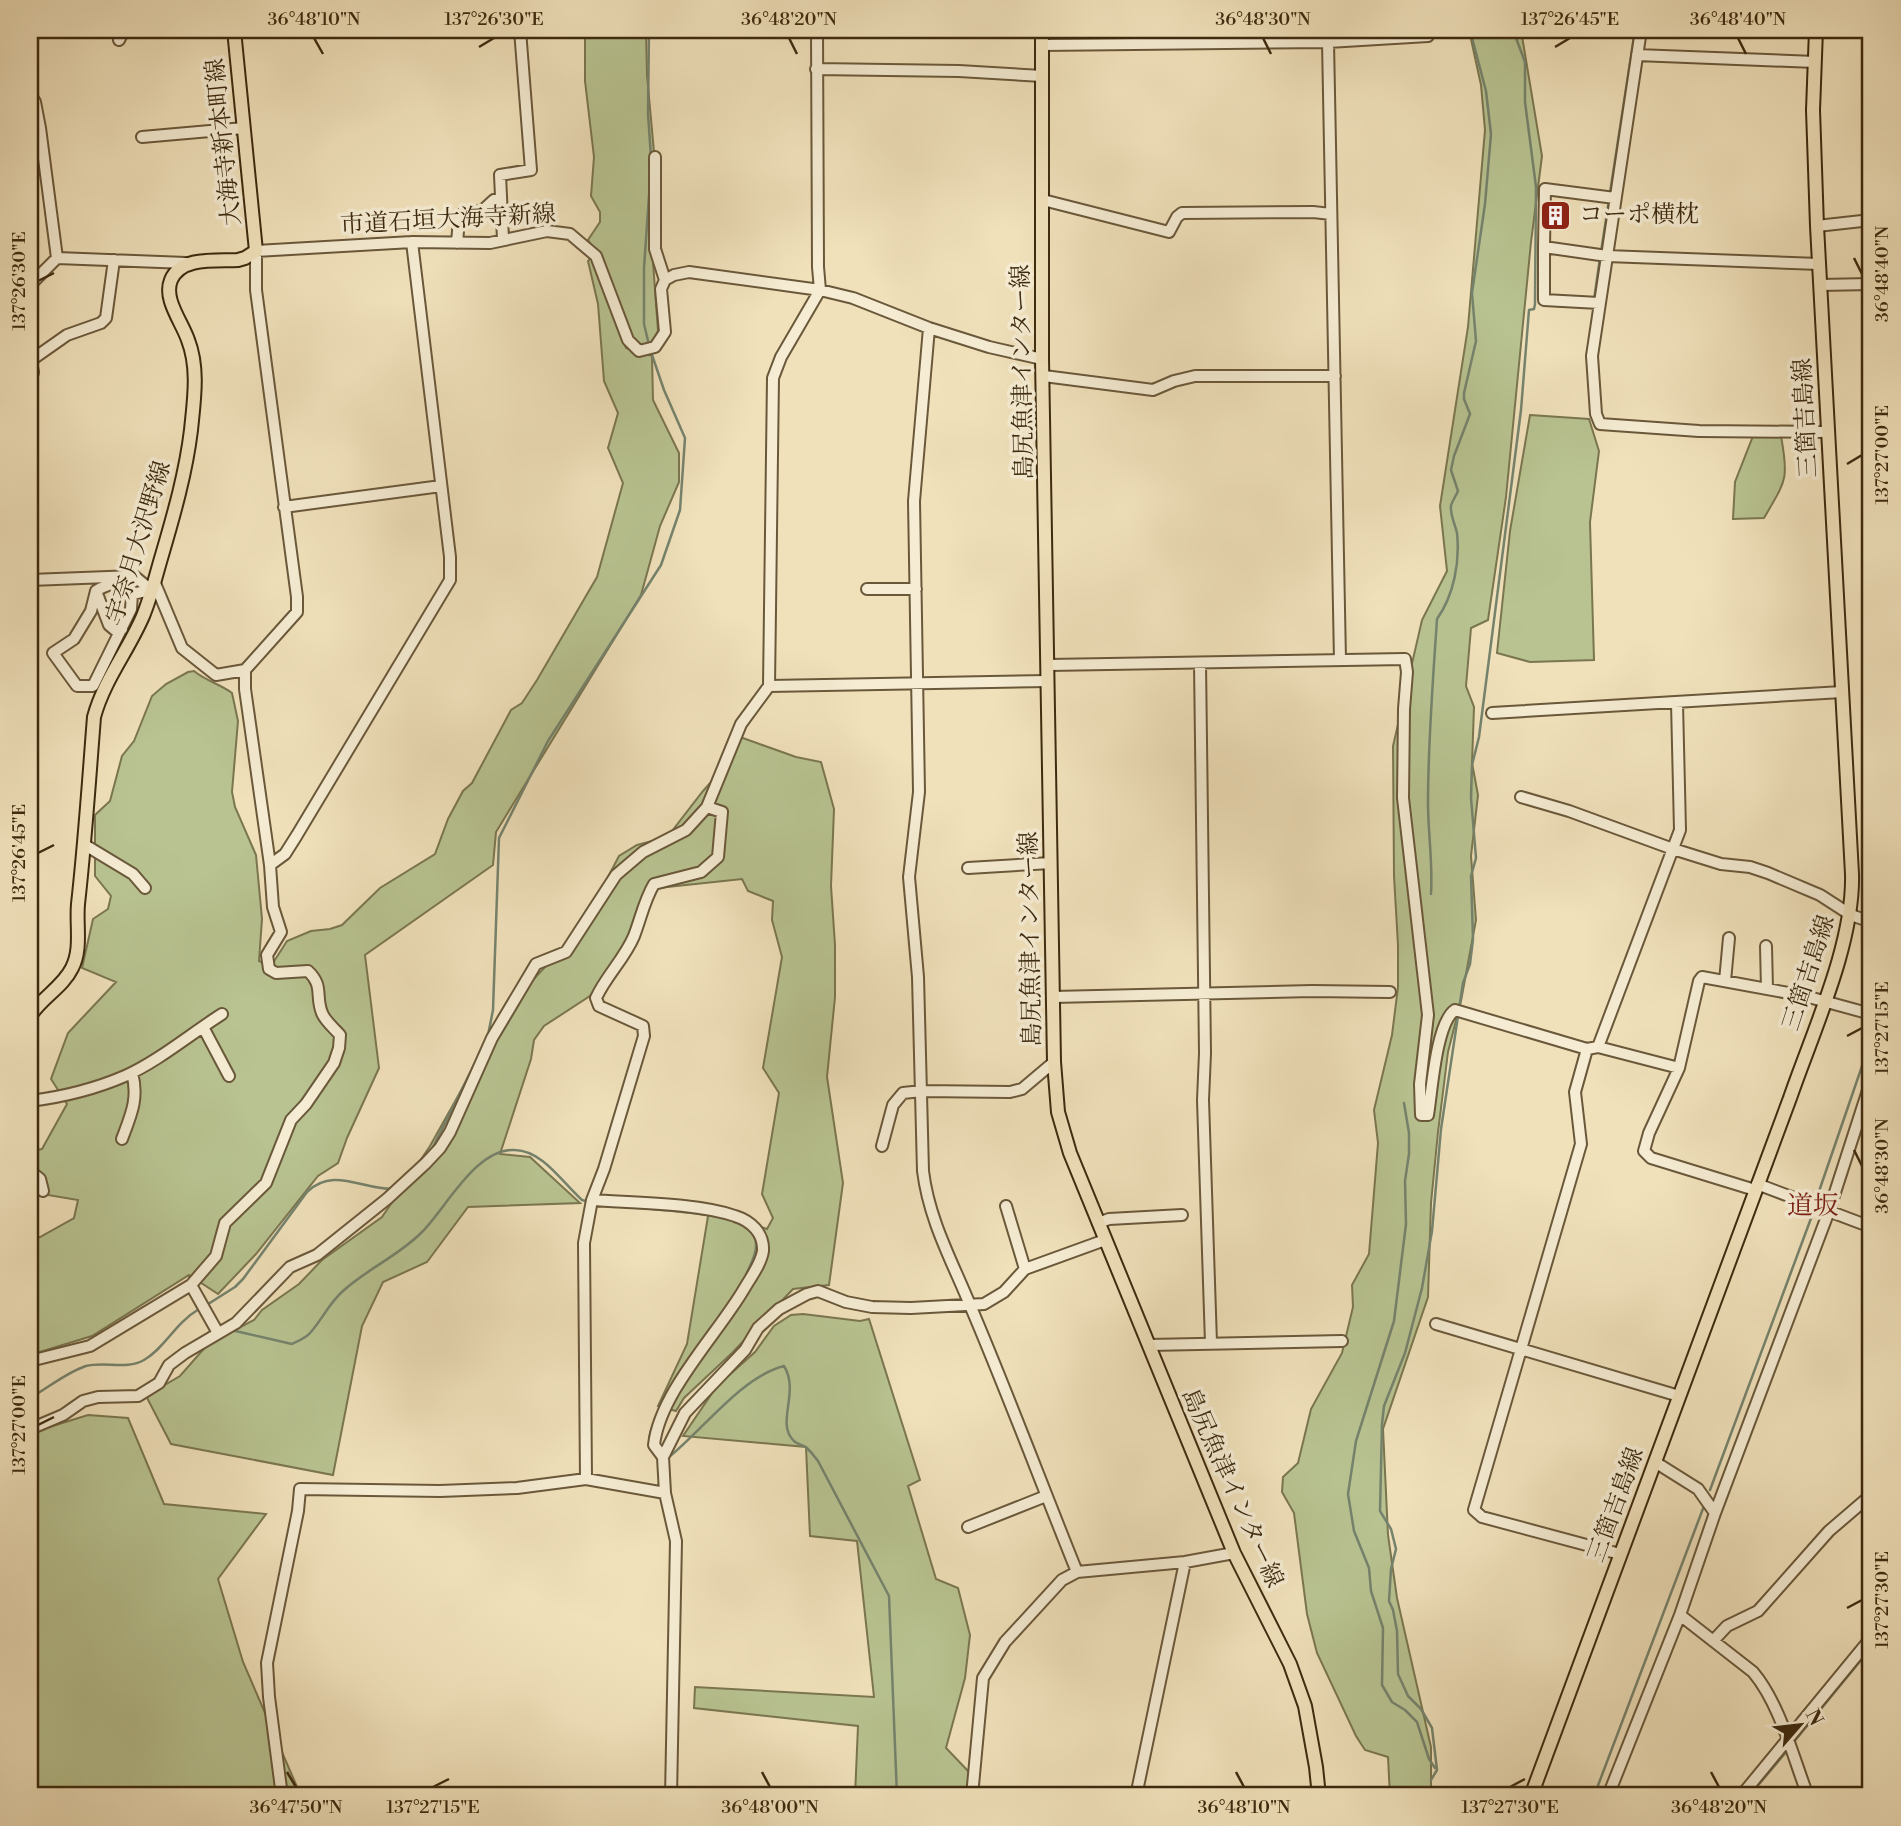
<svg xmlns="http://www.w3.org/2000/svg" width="1901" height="1826" font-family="'Libre Bodoni','Noto Serif JP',serif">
<rect width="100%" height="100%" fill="#f0e1bb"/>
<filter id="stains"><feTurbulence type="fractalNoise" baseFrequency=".00286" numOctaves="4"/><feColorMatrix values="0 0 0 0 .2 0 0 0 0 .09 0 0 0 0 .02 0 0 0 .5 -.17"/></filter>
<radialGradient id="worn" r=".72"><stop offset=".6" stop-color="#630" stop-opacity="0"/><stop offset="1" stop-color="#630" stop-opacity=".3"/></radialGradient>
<!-- green -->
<path fill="#b8c391" stroke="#7a7650" stroke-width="2" d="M585,30H646L647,75L654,152L652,248L658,331L651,345L640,349L631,339L604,263L588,240L600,222V212L591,196L594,157L585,81Z
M1469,30H1521L1542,156L1531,242L1506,497L1488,620L1471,628L1466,686L1474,707L1472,763L1478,795L1471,856L1476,920L1461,1001L1448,1052L1438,1132L1431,1203L1428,1297L1383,1429L1388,1535L1397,1598L1431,1747V1796H1390L1388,1757L1365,1750L1356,1736L1317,1653L1307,1614L1294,1513L1282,1492L1283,1477L1298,1463L1311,1409L1342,1353L1353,1307L1352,1285L1369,1254L1378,1143L1374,1110L1392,1035L1398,987V945L1394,876L1393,746L1422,620L1447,571L1440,506L1468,327L1485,130L1481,85Z
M592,257L626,348L652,356L653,400L679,453V482L660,526L641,595L496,832L493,865L365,955L379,1068L347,1138L338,1163L318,1176L256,1254L218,1294L189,1275L92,1336L30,1355V1240L40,1237L74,1218L78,1200L30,1192V1151L42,1149L67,1104L51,1079L68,1033L116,982L82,968L93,919L108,909L111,896L95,876V815L110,801L122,756L134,741L152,696L166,684L188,672L194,671C206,681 220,684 232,693L238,721L232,792L235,807L256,855L262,919L259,961L271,966L287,941L311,931L330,929L342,925L380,888L435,854L448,819L463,791L472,783L511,710L522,703L537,680L597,577L623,483L608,448L618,413L604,381L598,304L588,261Z
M1530,415L1589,419L1599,451L1590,522L1594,660L1530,662L1497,653L1510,531Z
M1753,436H1781C1789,480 1786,480 1764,518L1733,519L1735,482Z
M740,737L796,757L821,762L834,809L831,886L835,945V997L827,1077L843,1183L829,1285L793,1289L732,1353L684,1398L676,1411L658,1406L687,1344L709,1210L767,1229L773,1218L762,1194L779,1093L763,1068L782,957L772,920L773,901L748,891L742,879L658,888L630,941L596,992L544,1026L534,1040L531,1059L500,1154L530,1157L580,1203L468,1207L427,1262L383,1282L362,1326L333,1475L171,1444L146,1396L180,1376L208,1344L254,1320L262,1310L299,1284L322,1260L382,1217L430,1146L486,1046L504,1029L529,984L581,929L619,856L637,845L656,840L672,831L703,791L729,762Z
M803,1314L860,1321L869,1319L920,1480L908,1486L936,1579L958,1588L970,1635L965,1678L946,1748L969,1772L968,1796H855L858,1726L694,1708L695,1687L874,1697L857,1541L810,1536L806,1447L683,1436L717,1386L755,1352L774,1326L791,1315Z
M88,1415L128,1418L164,1504L266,1514L218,1579L243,1662L301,1796H30V1433Z"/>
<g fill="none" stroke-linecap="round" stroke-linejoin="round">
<!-- stream -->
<path stroke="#75836d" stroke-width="2.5" d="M649,30L648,114L651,157
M1610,193L1635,30
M1601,252L1609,200
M1594,300L1600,258
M1556,306L1593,307
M649,345L644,324V268L650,181
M1431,894C1433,863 1428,833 1428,803C1428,741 1433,680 1437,619C1454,595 1460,562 1457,533C1455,524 1450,515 1451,506C1452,501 1456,496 1458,491L1451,470L1454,456L1470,414L1464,399V393L1476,341L1472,293L1485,204L1491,134L1486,91L1470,30
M1459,1009L1463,983L1470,964L1473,939L1471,876L1476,858L1471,798L1472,765L1479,737L1521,410L1529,310L1534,309L1535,304L1536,187L1525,102V62L1513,30
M488,1035L493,1010L499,838L548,741L661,565L680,510L685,438L664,390L651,352
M1404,1103L1409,1133V1154L1405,1181L1406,1224L1394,1321L1356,1441L1348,1494L1354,1531L1369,1568L1371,1591L1383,1628L1382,1685L1392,1702L1405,1710L1417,1722L1429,1759L1435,1768
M431,1151L475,1063
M1816,1200L1871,1040
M631,1207C656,1210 720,1213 740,1223C748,1227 756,1235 756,1244C757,1255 750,1265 746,1275
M205,1306L235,1287L243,1279L307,1192C333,1167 361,1189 392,1189
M231,1330L292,1344C298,1341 306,1338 310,1333C322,1320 329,1303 343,1291C367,1269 398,1256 421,1233C445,1210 476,1147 515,1150C543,1151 561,1181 582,1200L589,1202
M30,1398C48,1388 67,1372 86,1366C104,1361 127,1370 144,1360C166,1347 174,1324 199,1309
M654,1423C647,1437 647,1449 659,1460
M669,1457C703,1430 741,1377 784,1366C800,1392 776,1422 793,1440C796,1444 803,1445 807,1448C811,1452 815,1457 818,1461L889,1596L897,1796
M1710,1490L1813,1213
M1793,1743L1871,1648
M1431,1780L1437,1770L1432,1728L1421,1709L1408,1696L1398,1674L1397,1631L1393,1610L1389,1601L1391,1569L1396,1549L1391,1529L1380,1511L1382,1424L1384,1406L1405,1353L1422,1288L1432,1231L1441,1129L1458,1016
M1594,1796L1704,1506
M1749,1796L1787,1751"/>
<defs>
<path id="minor" d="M1641,30L1592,356L1596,414L1600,424L1699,431L1828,432
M119,40L124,30
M1328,42L1428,36
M1042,45L1328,42L1340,660
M1637,55L1815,62
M816,69L959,71L1042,76
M30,94L35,102L40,128L57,258
M142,137L244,128
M655,157V249L665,280
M1615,198L1545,189L1544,247L1607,256L1819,264
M1043,200L1169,232L1177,217L1182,213L1313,212L1331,214
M1817,226L1871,220
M503,239L500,175L531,170L520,30
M457,243L459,219L462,214L482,211L494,200L500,199
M1544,247V300L1599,303
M30,285L57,258L186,263
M1820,285L1871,284
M929,328L914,501L919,792L909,877L918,977L923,1171C929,1220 952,1261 970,1305C1008,1394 1041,1483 1077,1572
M30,361L67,335L101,323L106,318L114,260
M1044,376L1153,390L1174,381L1195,376H1335
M30,384L33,372L31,362
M284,507L441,486
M30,580L134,576L151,590
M154,581L182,648L216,675L245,670L297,612V597L256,290V251L412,242L490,243L547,231L570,234L596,256L628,340L639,351L655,347L665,332L661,289L665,280L674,275L689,272L820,290L853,298L929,328L989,347L1042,359
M867,589H916
M96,591L109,625L115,630L122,629
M132,594L131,609L93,686H77L53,653L74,639L91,611L96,591C110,582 121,581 132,594L151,590
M1200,663L1205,1053L1203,1100L1211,1343
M1049,665L1405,659L1407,672L1404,709L1403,798L1428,1015L1420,1084L1421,1115H1428C1432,1091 1436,1023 1455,1010L1587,1049L1598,1047L1679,1068
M245,670V689L270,865L285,854L297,835L450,580V557L412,242
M769,686L1048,681
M1492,713L1842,692
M1521,797L1569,811L1673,849L1721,864L1750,867L1768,873L1820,895L1851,915L1871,922
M85,845L133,874L145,888
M968,868L1051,863
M1766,946L1767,989
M1725,981L1729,938
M1053,997L1312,991L1390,992
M203,1027L229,1076
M1598,1047L1680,830L1677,703
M1587,1049L1575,1092L1581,1144L1474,1510L1482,1517L1620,1554
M30,1101C62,1097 95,1089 125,1076C157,1062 192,1033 222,1014
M122,1139C131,1115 139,1098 132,1073
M882,1146L893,1105L903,1093L922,1091L1010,1092L1022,1089L1054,1062
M30,1171L40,1179L43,1191
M1757,1184L1871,1227
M1755,1190L1651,1158L1644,1151L1649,1133L1679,1068L1699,981L1702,977L1805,996L1871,1014
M592,1200C634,1203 697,1203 735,1216C751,1221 764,1233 763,1251C761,1264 751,1277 744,1289C717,1335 660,1392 654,1445L663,1457
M1006,1206L1025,1269
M1098,1223L1109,1219L1182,1215
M1436,1324L1679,1396
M218,1333L191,1285L216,1256L225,1223L266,1183L291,1120L306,1104L334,1063L339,1048L340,1035C334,1028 325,1021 322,1013C315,996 324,986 308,971L276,973L269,969L267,955L281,932L273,907L270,865
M1149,1345L1342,1341
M30,1361L90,1346L191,1285
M30,1429L63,1415L83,1401L98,1397L138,1396L159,1383L169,1365L185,1353L236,1323L290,1267L317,1255L387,1199L426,1163L440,1148L450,1132L492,1038L536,964L566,952L616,875L643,852L686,830L707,807L741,724L769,686L773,378L781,357L820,290L818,267L817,30
M1655,1462L1698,1489L1715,1513L1680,1615L1753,1672C1780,1704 1793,1757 1808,1796
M586,1479L584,1243L592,1200L604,1169L644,1036L643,1026L599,1006L596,998C606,976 625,958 634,936C641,918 644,901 654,884L701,872L718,857L722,812L707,807
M1715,1513L1829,1211L1871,1081
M968,1527L1046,1496
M1713,1641L1727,1626L1758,1611L1829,1531L1871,1495
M282,1796L269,1697L267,1663L298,1511L300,1489L440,1491L517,1488L586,1479L665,1493
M671,1796L676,1541L665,1493L663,1457L685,1413L745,1350L758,1328L779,1309L807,1294L818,1291L846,1302L872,1307L911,1308L984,1304L1004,1292L1025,1269L1105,1240
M972,1796L983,1678L1005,1642L1062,1580L1077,1572L1185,1562L1234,1553
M1136,1796L1185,1562
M1608,1796L1680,1615
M1741,1796L1871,1638"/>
<path id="major" d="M1042,30V359L1054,1062L1058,1112L1070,1153L1234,1553L1290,1664L1305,1706L1316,1767L1319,1796
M30,1016C41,998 63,987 72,968C82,949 76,925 78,904C85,842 89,780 94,717C104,680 128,651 143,616C151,597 156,575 162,555C174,514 186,472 191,430C194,400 199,368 188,340C182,322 163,299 171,280C181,256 216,261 238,260L245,258L256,251L234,30
M1531,1796L1790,1098C1813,1031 1854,944 1852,874L1817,226L1813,110L1816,30"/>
</defs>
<!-- minor casing -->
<use href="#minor" stroke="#6a583a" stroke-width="14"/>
<!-- major casing -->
<use href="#major" stroke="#3d2a0f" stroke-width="16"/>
<!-- minor -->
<use href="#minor" stroke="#f5ecd3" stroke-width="10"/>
<!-- major -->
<use href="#major" stroke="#f0e1bb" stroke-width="12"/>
</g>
<!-- ticks -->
<path fill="none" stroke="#3d2a0f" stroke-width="2.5" d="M314,38L323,54M789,38L797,54M1263,38L1271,54M1738,38L1746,54M479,47L494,38M1555,47L1570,38M1854,258L1862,274M38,281L54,273M1847,464L1862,455M38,853L54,845M1847,1036L1862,1028M1854,1150L1862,1166M38,1425L54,1417M1847,1608L1862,1600M287,1772L296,1787M762,1772L770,1787M1236,1772L1244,1787M1711,1772L1719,1787M433,1787L449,1779M1510,1787L1525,1779"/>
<!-- icons -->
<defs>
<symbol id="building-square" viewBox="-11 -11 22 22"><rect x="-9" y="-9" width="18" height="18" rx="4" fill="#8f2418" stroke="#f5ecd3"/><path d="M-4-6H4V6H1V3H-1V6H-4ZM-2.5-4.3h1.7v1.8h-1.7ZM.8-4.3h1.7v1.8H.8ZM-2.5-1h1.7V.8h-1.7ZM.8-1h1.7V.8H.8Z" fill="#fff"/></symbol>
</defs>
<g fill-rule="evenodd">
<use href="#building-square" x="1538" y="198" width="35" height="35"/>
</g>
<g text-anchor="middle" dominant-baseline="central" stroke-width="7" stroke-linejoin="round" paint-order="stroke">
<!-- street labels -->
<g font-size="24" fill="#3d2a0f" stroke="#f5ecd3">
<text transform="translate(224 142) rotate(-96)">大海寺新本町線</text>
<text transform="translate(448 220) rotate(-3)">市道石垣大海寺新線</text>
<text transform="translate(1023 372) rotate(-91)">島尻魚津インター線</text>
<text transform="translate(1806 418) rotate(-93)">三箇吉島線</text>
<text transform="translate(139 542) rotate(-73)">宇奈月大沢野線</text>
<text transform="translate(1031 939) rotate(-91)">島尻魚津インター線</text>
<text transform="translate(1809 973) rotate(-72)">三箇吉島線</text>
<text transform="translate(1232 1488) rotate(66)">島尻魚津インター線</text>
<text transform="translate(1616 1505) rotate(-70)">三箇吉島線</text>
</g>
<!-- poi labels -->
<g font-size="24" fill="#3d2a0f" stroke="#f5ecd3" text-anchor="start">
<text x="1579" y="215">コーポ横枕</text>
</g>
<!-- neighbourhood labels -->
<g font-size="26" fill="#7a1f14" stroke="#f5ecd3">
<text x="1813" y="1206">道坂</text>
</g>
</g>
<!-- margin -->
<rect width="1901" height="1826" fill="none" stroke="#f0e1bb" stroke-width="77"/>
<!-- north arrow -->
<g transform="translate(1800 1725) rotate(62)" stroke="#f5ecd3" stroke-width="5" paint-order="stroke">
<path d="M0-5L12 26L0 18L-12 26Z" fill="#3d2a0f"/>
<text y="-10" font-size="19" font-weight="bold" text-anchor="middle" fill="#3d2a0f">N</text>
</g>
<rect x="38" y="38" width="1824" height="1749" fill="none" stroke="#3d2a0f" stroke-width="2.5"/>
<g font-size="18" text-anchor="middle" fill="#3d2a0f">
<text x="314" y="25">36°48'10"N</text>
<text x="494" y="25">137°26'30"E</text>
<text x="789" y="25">36°48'20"N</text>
<text x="1263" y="25">36°48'30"N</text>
<text x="1570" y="25">137°26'45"E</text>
<text x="1738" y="25">36°48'40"N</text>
<text transform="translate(1882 274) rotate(-90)" y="6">36°48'40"N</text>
<text transform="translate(19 281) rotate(-90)" y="6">137°26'30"E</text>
<text transform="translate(1882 455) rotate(-90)" y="6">137°27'00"E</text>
<text transform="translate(19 853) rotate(-90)" y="6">137°26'45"E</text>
<text transform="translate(1882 1028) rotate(-90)" y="6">137°27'15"E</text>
<text transform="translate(1882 1166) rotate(-90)" y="6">36°48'30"N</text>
<text transform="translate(19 1425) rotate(-90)" y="6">137°27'00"E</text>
<text transform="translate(1882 1600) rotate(-90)" y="6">137°27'30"E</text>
<text x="296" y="1813">36°47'50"N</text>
<text x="433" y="1813">137°27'15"E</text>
<text x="770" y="1813">36°48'00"N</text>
<text x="1244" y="1813">36°48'10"N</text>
<text x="1510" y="1813">137°27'30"E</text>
<text x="1719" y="1813">36°48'20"N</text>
</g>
<rect width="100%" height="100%" filter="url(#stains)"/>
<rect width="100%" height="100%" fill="url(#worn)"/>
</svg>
